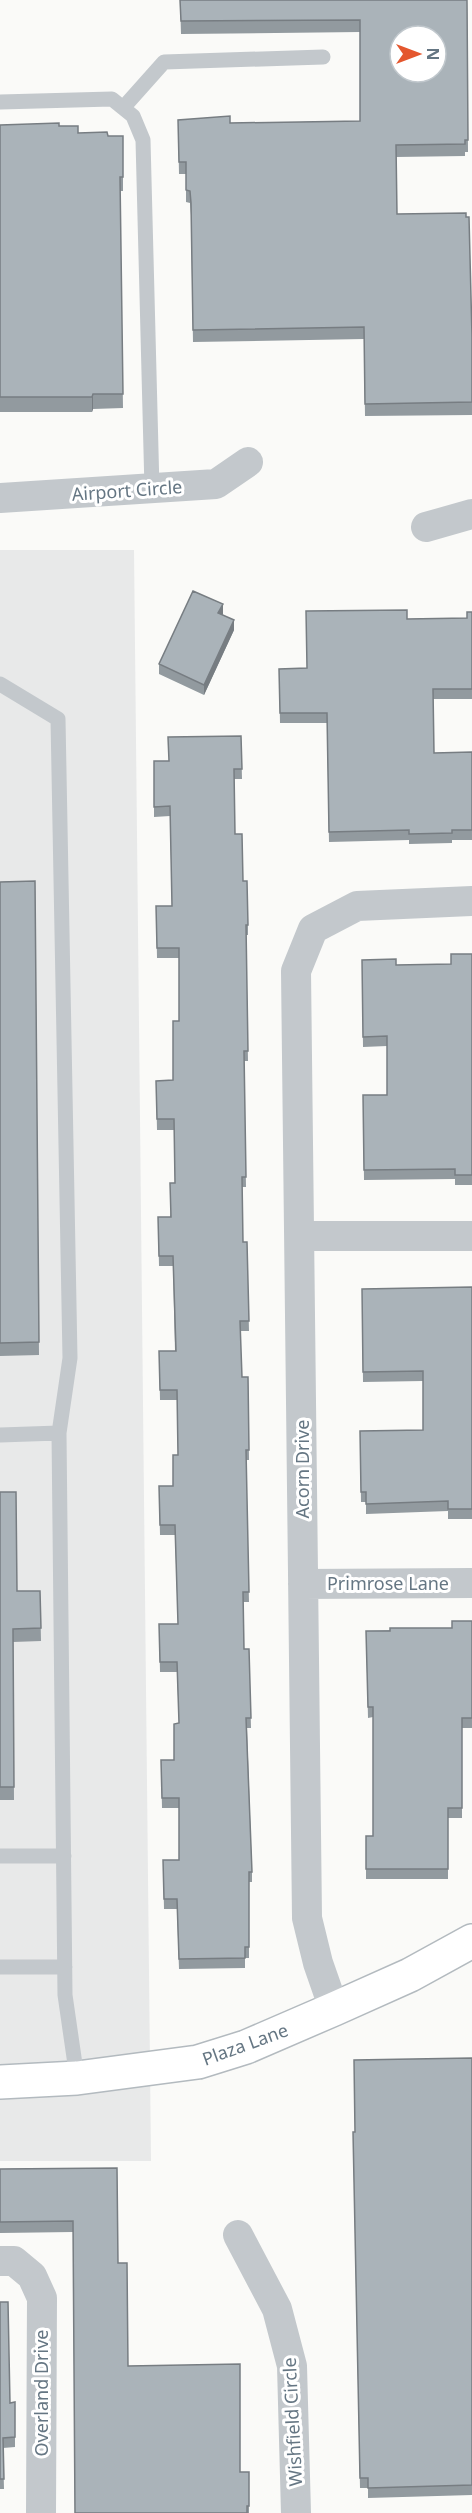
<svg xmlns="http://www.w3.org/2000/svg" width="472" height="2513" font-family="'Noto Sans',sans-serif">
<rect width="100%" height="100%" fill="#fafaf8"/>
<!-- built -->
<path fill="#e8e9e9" d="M0,550H134L151,2161H0Z"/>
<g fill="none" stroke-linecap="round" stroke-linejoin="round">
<defs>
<path id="secondary" d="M0,2082L77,2078L198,2062L246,2047L334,2009L410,1975L472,1941"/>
</defs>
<!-- secondary casing -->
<use href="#secondary" stroke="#b3babf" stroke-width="36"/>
<!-- lane -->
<path stroke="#c3c8cc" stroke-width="15" d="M0,102L112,99L133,116L143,140L152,489
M123,108L164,62L323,57
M0,684L58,719L70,1358L59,1433L65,1995L77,2078
M0,1435L59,1433
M0,1856H64
M0,1967H65"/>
<!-- street -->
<path stroke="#c3c8cc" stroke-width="30" d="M0,498L216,484L248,462
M426,527L472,514
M301,1236H472
M303,1584L472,1583
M334,2009L318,1963L307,1918L296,971L313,929L357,906L472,901
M238,2235L277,2309L292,2366L296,2513
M0,2261H14L32,2276L42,2298L41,2513"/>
<!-- secondary -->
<use href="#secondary" stroke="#fff" stroke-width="33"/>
</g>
<!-- wall -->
<path fill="#929a9f" d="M180,0H467L468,152H465V156L396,157L397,214L472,337V415L365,416L364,339L193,342L191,215L190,203L186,202V174H179L178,120L230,123L360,121V32L181,34Z
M0,125L59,126L78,133L108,136H123V191H120L123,408L93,409L92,412H0Z
M472,612V699H433L434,753L472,752V840H452V843L409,844V840L329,842L327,723H280L279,669L307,668L407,619L467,618Z
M223,614L222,615L234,630L204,695L159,674V664Z
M241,736L242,779H234L235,834L243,881L248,925V935H246L248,1061H244L246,1187H242L243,1242H247L249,1331H240L242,1377H248L249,1460H246L249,1602H243L244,1649H249L251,1728H247L252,1872V1882H249V1958H245V1968L179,1969L177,1909H164L163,1860H179V1808H162L161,1760H174L179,1723L177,1672H160L159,1624H178L175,1535H160L159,1486H173L178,1455L177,1400H160L159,1351H175L173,1266H159L158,1217H170L175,1183L174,1130H157L156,1081L173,1080L179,1021V958H157L156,906H172L170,816L154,817V761H169Z
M35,881L39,1355L0,1356V882Z
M472,954V1185H455V1179L364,1180L363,1095H387V1046L363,1047L362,960L396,965L451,964Z
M472,1287V1519H448V1511L366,1514V1502H361L360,1431L423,1430V1381L363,1382L362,1289Z
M0,1492L17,1591H40L41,1641L13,1642L14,1800H0Z
M472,1621V1728H462V1818H448V1879H366V1836H373V1717L368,1718L366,1631L452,1628Z
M472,2058V2495L368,2498V2488H360L353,2132H355Z
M117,2168L118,2263L128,2366L240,2472H249V2513H75L73,2232L0,2233V2169Z
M0,2302L10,2403L15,2402V2447L3,2448L4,2489H0Z"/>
<!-- shaded-wall -->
<path fill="#777d82" d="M93,394V409L92,412V397Z
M223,604V614L218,623V613Z
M234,620V630L204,695V685Z"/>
<!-- building -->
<path fill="#aab3b9" stroke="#777d82" stroke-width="1.5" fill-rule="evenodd" d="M180,0H467L468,140H465V144L396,145L397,214L466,213V217H469L472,337V402L365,404L364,327L193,330L191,203L190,191L186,190V162H179L178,120L230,116V123L360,121V20L181,21ZM400,36H436V72H400Z
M59,123V126H78V133L107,132L108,136H123V177H120L123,394H93L92,397H0V125Z
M193,591L223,604L218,613L234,620L204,685L159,664Z
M407,610V619L467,618V612H472V689H433L434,753L472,752V830H452V833L409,834V830L329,832L327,713H280L279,669L307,668L306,611Z
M241,736L242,769H234L235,834H242L243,881H247L248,925H246L248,1051H244L246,1177H242L243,1242H247L249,1321H240L242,1377H248L249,1450H246L249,1592H243L244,1649H249L251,1718H246L252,1872H249V1947H245V1958L179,1959L177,1899H164L163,1860H179V1798H162L161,1760H174V1724L179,1723L177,1662H160L159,1624H178L175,1525H160L159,1486H173V1455H178L177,1390H160L159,1351H176L173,1256H159L158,1217H171L170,1183H175L174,1119H157L156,1081L173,1080V1021H179V948H157L156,906H172L170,806L154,807V761H169L168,737Z
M35,881L39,1342L0,1343V882Z
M451,954H472V1175H455V1169L364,1170L363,1095H387V1036L363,1037L362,960L396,959V965L451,964Z
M472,1287V1509H448V1501L366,1504V1492H361L360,1431L423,1430V1371L363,1372L362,1289Z
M0,1492H16L17,1591H40L41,1628L13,1629L14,1787H0Z
M452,1621H472V1718H462V1808H448V1869H366V1836H373V1707H368L366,1631H390V1628H452Z
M472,2058V2485L368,2488V2478H360L353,2132H355L354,2060Z
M117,2168L118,2263H127L128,2366L240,2364V2472H249V2506H247V2513H75L73,2221L0,2222V2169Z
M0,2302H8L10,2403L15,2402V2437L3,2438L4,2479H0Z"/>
<g text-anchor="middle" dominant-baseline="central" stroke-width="6" stroke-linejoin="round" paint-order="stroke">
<!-- street labels -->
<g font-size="18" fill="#657683" stroke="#fff">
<text transform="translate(127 490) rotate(-4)">Airport Circle</text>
<text transform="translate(302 1469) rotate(-90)">Acorn Drive</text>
<text x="388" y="1583">Primrose Lane</text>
<text transform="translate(245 2044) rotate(-20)">Plaza Lane</text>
<text transform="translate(41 2393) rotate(-90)">Overland Drive</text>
<text transform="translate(292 2422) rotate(-93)">Wishfield Circle</text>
</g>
</g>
<!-- north arrow -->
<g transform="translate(418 54) rotate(90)"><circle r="28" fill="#ffffff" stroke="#c1c8cd" stroke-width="1.5"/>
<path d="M0-4.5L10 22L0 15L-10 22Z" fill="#e4572e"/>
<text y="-9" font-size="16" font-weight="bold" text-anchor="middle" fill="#657683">N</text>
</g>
</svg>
